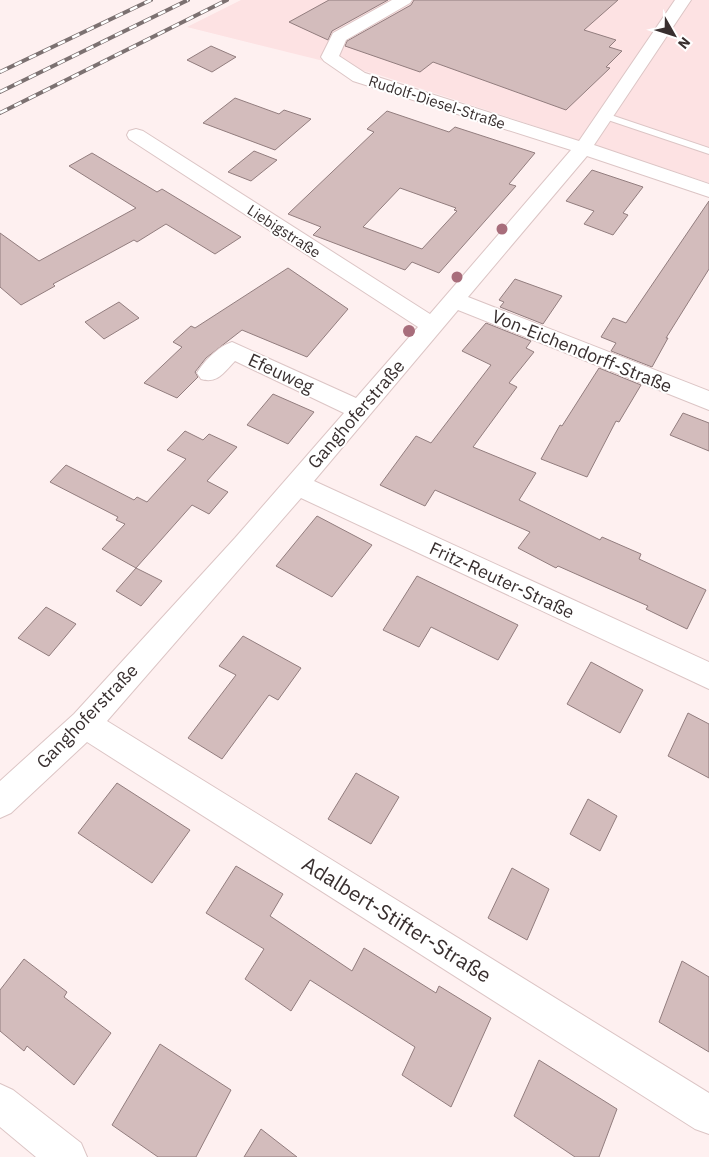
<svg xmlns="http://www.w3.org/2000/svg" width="709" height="1157" font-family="'IBM Plex Sans',sans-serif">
<rect width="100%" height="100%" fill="#fef0f0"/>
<!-- built -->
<path fill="#fde2e3" d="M241,0H709V183L376,74L187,27Z"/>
<!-- building -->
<path fill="#d3bcbc" stroke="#927d7e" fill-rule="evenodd" d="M329,0H388L332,31L328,40L289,22Z
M414,0H618L584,30L616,40L609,47L622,51L606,67L610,68L566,110L433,62L420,72L345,46L347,41L411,5Z
M211,46L236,57L212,72L187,60Z
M235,98L279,114L284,110L311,119L275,150L203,123Z
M387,111L449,132L455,127L535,153L509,184L516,186L439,273L412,262L405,270L313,235L321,227L288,214L374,132L367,129ZM400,188L456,208L454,210L457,211L422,249L363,227Z
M254,151L277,160L251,181L228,172Z
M92,153L157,192L162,189L241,237L215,254L166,224L137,242L134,240L53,284L55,286L21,305L0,287V233L39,261L136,208L69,166Z
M592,170L643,187L623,213L628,215L613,235L584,224L594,211L566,201Z
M709,201V269L666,338H668L652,367L611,351L616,343L601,337L613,318L626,323Z
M288,268L348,309L307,357L242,330L206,358L195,372L198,377L177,398L144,383L182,347L173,342L191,326L195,328Z
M515,279L562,296L543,324L500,307L504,302L499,300Z
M119,302L139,318L104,339L85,322Z
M486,323L531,341L526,348L534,352L509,383L517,387L473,447L536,473L519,500L600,540L602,537L641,554L639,559L706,590L687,629L646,609L648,606L558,566L556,568L518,548L530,532L435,490L425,506L380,485L416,436L431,443L491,365L462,351Z
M599,368L641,385L619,422L616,421L587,477L541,459L560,425L562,426Z
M273,394L314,412L288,444L247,425Z
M683,413L709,423V451L670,435Z
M185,431L203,440L209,434L237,447L207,481L228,492L209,514L192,505L136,568L102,549L125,524L116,520L118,517L50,482L66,465L134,500L137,497L147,502L186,459L167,450Z
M317,516L372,545L332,597L276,566Z
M136,568L162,581L141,606L116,591Z
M417,576L518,625L498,660L431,627L419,647L383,630Z
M46,607L76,624L49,656L18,638Z
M243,636L301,668L278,700L269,695L222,759L188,738L236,675L219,666Z
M591,662L643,690L620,733L567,704Z
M688,713L709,724V778L668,756Z
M356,773L399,797L371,844L328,819Z
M117,783L190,830L152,883L78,833Z
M588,799L617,816L600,851L570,834Z
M236,866L283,894L270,916L352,971L364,948L436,993L439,986L491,1018L451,1107L402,1075L415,1047L310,980L291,1011L245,979L264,949L206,913Z
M512,868L549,889L527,940L488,918Z
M24,959L67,992L64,997L111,1033L74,1085L27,1046L24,1051L0,1031V990Z
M682,961L709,977V1052L659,1022Z
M160,1044L231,1090L196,1157H158L112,1125Z
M539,1060L617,1109L599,1157H575L514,1116Z
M261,1129L297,1157H244Z"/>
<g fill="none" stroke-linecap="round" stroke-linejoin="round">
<defs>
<path id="service" d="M605,113L709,148V154L602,118V114Z"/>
<path id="minor" d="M392,0H412L410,3L346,40L339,56L365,73L579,141L675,0H691L594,145L709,184V197L587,156L468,297L709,391V410L458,310L314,481L709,662V689L301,498L107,721L709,1093V1134L695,1129L87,742L11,813L0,818V781L74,714L235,538L344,413L235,361C224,372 218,384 201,379L197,373C204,361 219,346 232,342L356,398L418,327L129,139L127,135L129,131L136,129L143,131L430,314L571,150L353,81L324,61L321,57L333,33Z
M0,1084L13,1090L81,1143L87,1157H36L0,1127Z"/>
</defs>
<!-- service casing -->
<use href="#service" stroke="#dcc5c5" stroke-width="2"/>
<!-- minor casing -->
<use href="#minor" stroke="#dcc5c5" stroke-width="2"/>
<!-- service -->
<use href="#service" fill="#fff" fill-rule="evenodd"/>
<!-- minor -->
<use href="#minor" fill="#fff" fill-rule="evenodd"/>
<defs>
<path id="rail" d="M0,72L151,0
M0,92L188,0
M0,113L227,0"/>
</defs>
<!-- rail casing -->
<use href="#rail" stroke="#7c7171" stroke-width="4"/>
<!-- rail -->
<use href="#rail" stroke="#fff" stroke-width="2.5" stroke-dasharray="8" stroke-linecap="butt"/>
</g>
<!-- trees -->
<g fill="#a86d7b">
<circle cx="502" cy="229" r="5.5"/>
<circle cx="457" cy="277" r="5.5"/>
<circle cx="409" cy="331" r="6"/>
</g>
<g text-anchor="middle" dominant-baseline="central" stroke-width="4" stroke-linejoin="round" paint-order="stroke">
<!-- far-street labels -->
<g font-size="15" fill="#382f2f" stroke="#fff">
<text transform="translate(437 102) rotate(18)">Rudolf-Diesel-Straße</text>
<text transform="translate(284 231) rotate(33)">Liebigstraße</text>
</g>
<!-- street labels -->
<g font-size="18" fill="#382f2f" stroke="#fff">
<text transform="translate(582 351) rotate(22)">Von-Eichendorff-Straße</text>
<text transform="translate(281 373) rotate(25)">Efeuweg</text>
<text transform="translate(356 414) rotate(-49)">Ganghoferstraße</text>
<text transform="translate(502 580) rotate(25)">Fritz-Reuter-Straße</text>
<text transform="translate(87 716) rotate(-46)">Ganghoferstraße</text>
</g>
<!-- near-street labels -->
<g font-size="21" fill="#382f2f" stroke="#fff">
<text transform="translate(397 919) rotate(32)">Adalbert-Stifter-Straße</text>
</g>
</g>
<!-- north arrow -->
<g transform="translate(674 35) rotate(129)" stroke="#ffffff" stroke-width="4" paint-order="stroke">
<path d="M0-4L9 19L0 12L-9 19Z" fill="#382f2f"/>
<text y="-8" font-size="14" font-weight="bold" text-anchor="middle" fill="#382f2f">N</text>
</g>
</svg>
